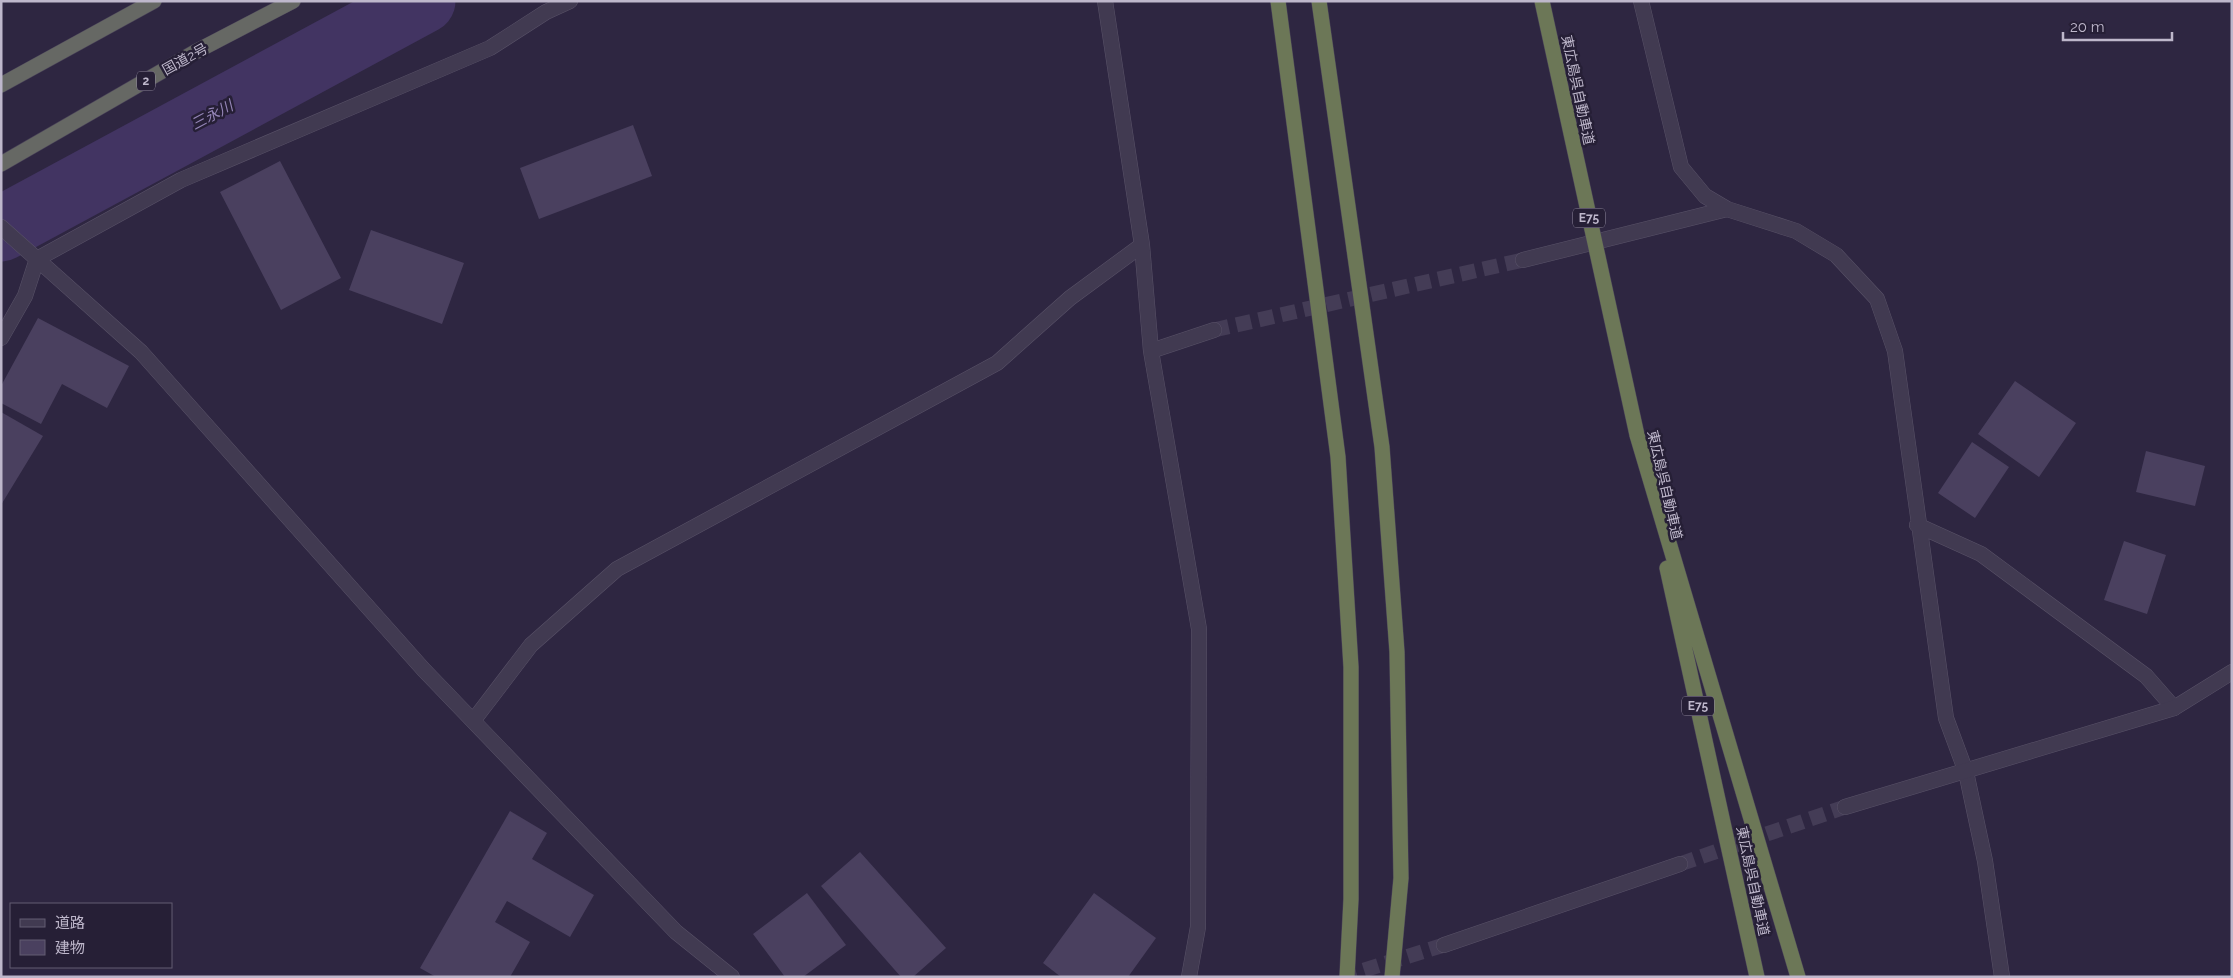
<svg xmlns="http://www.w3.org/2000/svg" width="2233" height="978" font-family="Raleway,'Noto Sans JP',sans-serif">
<rect width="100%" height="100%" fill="#2e2641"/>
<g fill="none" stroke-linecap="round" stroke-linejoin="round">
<!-- river -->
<path stroke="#423462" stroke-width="65" d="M1,229L423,1"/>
</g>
<!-- building -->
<path fill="#4a405f" d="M633,125L652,176L539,219L520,168Z
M280,161L341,278L281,310L220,192Z
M371,230L464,263L442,324L349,290Z
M38,318L129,366L107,408L62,384L41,424L1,403V386Z
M2015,381L2076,423L2039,477L1978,434Z
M1,412L43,436L1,505Z
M1972,442L2009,467L1975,518L1938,493Z
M2146,451L2205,466L2195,506L2136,492Z
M2124,541L2166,555L2147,614L2104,600Z
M510,811L547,833L532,859L594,895L570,937L507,901L495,922L530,942L510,977H436L420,968Z
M860,852L946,948L913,977H901L821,886Z
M807,893L846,945L803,977H785L753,934Z
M1094,893L1156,938L1128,977H1061L1043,963Z"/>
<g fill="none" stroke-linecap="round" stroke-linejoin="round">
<!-- minor-tunnel -->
<path stroke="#443c56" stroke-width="15" stroke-dasharray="15 8" stroke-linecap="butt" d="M1214,330L1523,260"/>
<!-- tertiary-tunnel -->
<path stroke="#443c56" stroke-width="15" stroke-dasharray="15 8" stroke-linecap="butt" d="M1680,864L1845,807
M1342,977L1444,945"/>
<defs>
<path id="minor" d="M1105,1L1142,245L1151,351L1199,629L1198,927L1189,977
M1641,1L1681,167L1705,196L1727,209L1796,231L1836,255L1877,299L1895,351L1946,718L1966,772L1985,861L2002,977
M1,227L141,352L423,669L676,932L732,977
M1523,260L1727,209
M1,338L25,296L37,259L181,180L490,48L546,12L570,1
M1151,351L1214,330
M1917,525L1981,554L2146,676L2174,708
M473,721L531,645L617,569L997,363L1070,298L1142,245"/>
<path id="tertiary" d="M1845,807L2174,708L2232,672
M1444,945L1680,864"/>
<path id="trunk" d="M1,85L154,1
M1,164L197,51L293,1"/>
<path id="motorway" d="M1278,1L1338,457L1351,667V899L1347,977
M1319,1L1382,447L1397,652L1401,878L1392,977
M1637,435L1798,977
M1667,568L1757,977"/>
</defs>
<!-- minor casing -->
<use href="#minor" stroke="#595268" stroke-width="16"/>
<!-- tertiary casing -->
<use href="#tertiary" stroke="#595268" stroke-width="16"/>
<!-- trunk casing -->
<use href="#trunk" stroke="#494258" stroke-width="16"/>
<!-- motorway casing -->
<use href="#motorway" stroke="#494258" stroke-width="16"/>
<!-- minor -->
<use href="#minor" stroke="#413a51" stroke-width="15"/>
<!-- tertiary -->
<use href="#tertiary" stroke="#413a51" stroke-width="15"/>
<!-- trunk -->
<use href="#trunk" stroke="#666864" stroke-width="15"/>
<!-- motorway -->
<use href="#motorway" stroke="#6c7757" stroke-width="15"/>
<defs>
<path id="motorway-bridge" d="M1542,1L1637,435"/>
</defs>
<!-- motorway-bridge casing -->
<use href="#motorway-bridge" stroke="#494258" stroke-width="16" stroke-linecap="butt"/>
<!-- motorway-bridge -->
<use href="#motorway-bridge" stroke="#6c7757" stroke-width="15"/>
</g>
<g text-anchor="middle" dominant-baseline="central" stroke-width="5" stroke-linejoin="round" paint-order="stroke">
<!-- shield labels -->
<g fill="#261f36" stroke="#90899e" stroke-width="1">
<rect x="137" y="71.5" width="18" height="19" rx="4"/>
<rect x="1573" y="208.5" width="32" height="19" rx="4"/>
<rect x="1682" y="696.5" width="32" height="19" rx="4"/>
</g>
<g font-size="12" font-weight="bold" fill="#beb7cb">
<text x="146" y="81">2</text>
<text x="1589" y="218">E75</text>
<text x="1698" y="706">E75</text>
</g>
<!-- street labels -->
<g font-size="14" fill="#beb7cb" stroke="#261f36">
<text transform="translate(185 59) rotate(-29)">国道2号</text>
<text transform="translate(1578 90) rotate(78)">東広島呉自動車道</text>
<text transform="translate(1665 485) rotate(77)">東広島呉自動車道</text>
<text transform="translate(1753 881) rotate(78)">東広島呉自動車道</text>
</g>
<!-- water labels -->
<g font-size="15" font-style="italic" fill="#9485b7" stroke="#261f36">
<text transform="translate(212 115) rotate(-28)">三永川</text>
</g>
</g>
<!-- border -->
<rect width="2233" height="978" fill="none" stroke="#beb7cb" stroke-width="5"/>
<!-- legend -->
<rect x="10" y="903" width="162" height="65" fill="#261f36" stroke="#635c72"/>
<rect x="20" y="919" width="25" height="8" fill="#413a51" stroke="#635c72"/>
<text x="55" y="928" font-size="15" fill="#beb7cb">道路</text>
<rect x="20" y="940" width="25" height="15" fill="#4a405f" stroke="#635c72"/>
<text x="55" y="953" font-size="15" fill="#beb7cb">建物</text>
<!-- scale -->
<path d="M2063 32v8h109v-8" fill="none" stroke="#beb7cb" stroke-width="2.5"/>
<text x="2070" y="32" font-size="15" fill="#beb7cb" stroke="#261f36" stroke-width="4" paint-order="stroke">20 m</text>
</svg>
